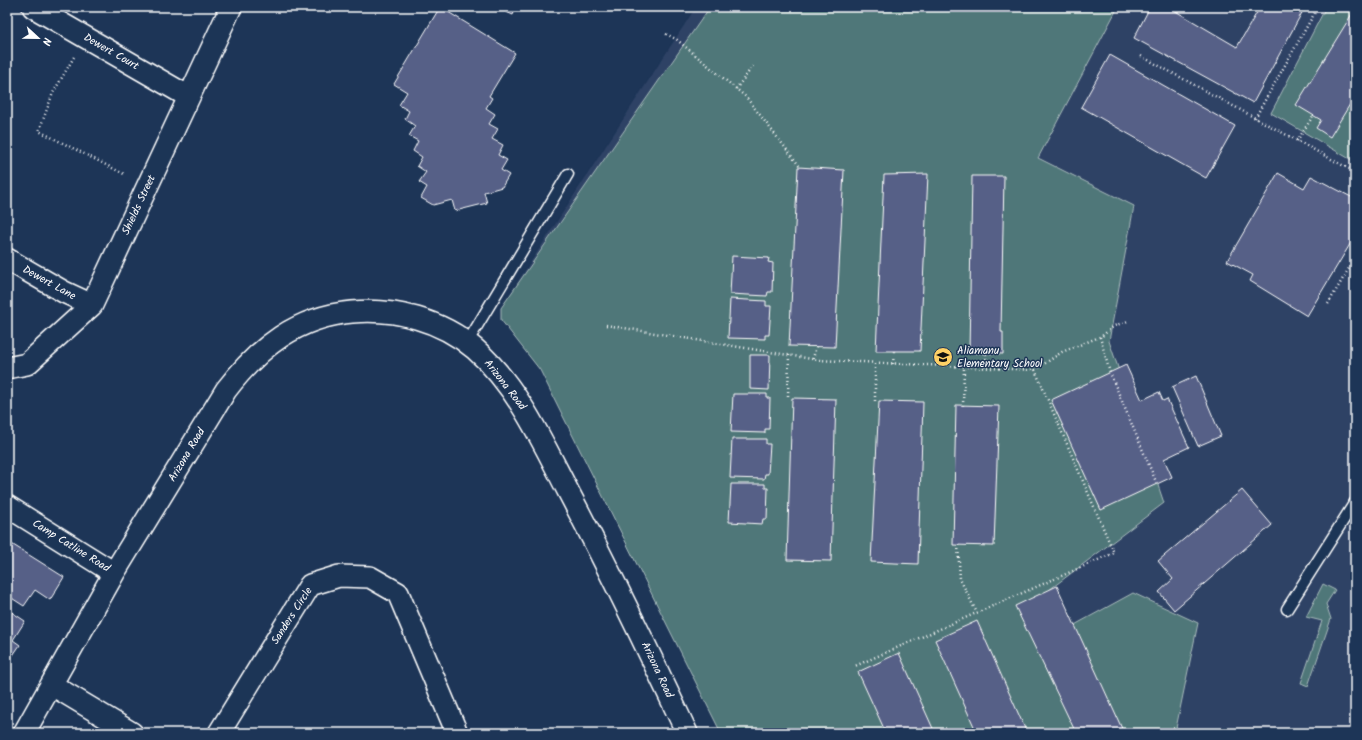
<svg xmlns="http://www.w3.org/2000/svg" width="1362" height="740" font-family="Kalam,sans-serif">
<rect width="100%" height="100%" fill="#1d3557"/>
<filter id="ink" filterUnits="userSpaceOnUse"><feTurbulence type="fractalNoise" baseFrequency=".025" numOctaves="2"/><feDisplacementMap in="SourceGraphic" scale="8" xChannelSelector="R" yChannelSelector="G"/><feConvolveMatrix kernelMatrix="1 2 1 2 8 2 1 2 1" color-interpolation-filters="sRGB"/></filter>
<g filter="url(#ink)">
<!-- built -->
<path fill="#2e4265" d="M696,7H1355V733H723L540,370L501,320V308Z"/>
<!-- green -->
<path fill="#507779" stroke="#a8bbbc" d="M710,7H1118L1038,158L1134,206L1109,341L1164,503L1049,590L1069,628L1133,593L1198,623L1175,733H723L718,727L540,370L501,320V308Z
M1326,7H1355V162L1271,113Z
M1323,584L1335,590L1326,604L1331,619L1308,686L1301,683L1322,621L1306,617Z"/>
<!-- building -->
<path fill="#576087" stroke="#fff" d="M440,7L515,53L489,96L492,98L486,108L495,114L489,124L498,129L492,139L503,145L498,155L507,160L501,170L509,175L502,187L484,192L487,203L455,211L452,200L433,205L421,198L427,187L419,182L426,172L417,166L422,157L413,151L418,141L409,136L415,126L405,119L409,111L399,105L407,92L394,84Z
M495,7H516L513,15Z
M1150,7H1173L1172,9L1237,47L1260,7H1305L1253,103L1134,38Z
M1355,9V96L1330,137L1316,128L1321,120L1296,105Z
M1110,55L1235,126L1206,178L1081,107Z
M798,167L844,170L835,347L789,346Z
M1278,173L1304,188L1311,176L1355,199V236L1307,316L1250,281L1253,275L1227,261Z
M928,174L920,351H876L884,175Z
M972,176H1004L1001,332H1003V354L969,353Z
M732,256L769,258L768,262L773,263L772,292H768L767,296L730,294Z
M730,299L766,301V306H771L769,335H765V339L728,338Z
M750,355H770L769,390L750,389Z
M1126,365L1142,400L1159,392L1163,401L1167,399L1189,447L1164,459L1172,477L1101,510L1051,400Z
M1196,376L1221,436L1198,446L1172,387Z
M733,394H767V398H770L769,429H765V433L731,432Z
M792,398L836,399L831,561L787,560Z
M879,401L923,402L918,564L871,562Z
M956,405L999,406L994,546L953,545Z
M732,439H766V444H770L768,474H765L764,479L730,478Z
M731,484H765V488H768L767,519H763L762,524L729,522Z
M1242,490L1272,525L1174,610L1159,592L1173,579L1158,561Z
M10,543L64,577L50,600L35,590L24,606L7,595V548Z
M1057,586L1124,733H1076L1015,606Z
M7,609L25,621L13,640L20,645L7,664Z
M977,621L1027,733H977L935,640Z
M899,653L935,733H886L858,672Z"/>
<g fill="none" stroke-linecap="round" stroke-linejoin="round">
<defs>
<path id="lane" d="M467,343L568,174
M1287,609L1355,502"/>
<path id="street" d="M33,7L189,97
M7,259L64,292L92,305
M7,368L27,364L92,305L231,7
M7,506L114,573
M52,685L132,733
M24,733L114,573L226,390C259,347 297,317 352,312C395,308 441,320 475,349C518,387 542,441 568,491C610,571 649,652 687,733
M219,733L310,585L339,576L370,577L398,593L457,733"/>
</defs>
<!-- lane casing -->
<use href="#lane" stroke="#fff" stroke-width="13"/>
<!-- street casing -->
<use href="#street" stroke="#fff" stroke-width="24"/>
<!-- path -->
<path stroke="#fff" stroke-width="2.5" stroke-dasharray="1 3" stroke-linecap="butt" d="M666,34L676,39L746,97L801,168
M1141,56L1355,172
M74,57L53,93L39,131L124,174
M736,89L753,66
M1255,118L1318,7
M1297,141L1313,116
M1328,304L1355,258
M606,325L818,360L1035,370L1114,553L855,666
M1100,337L1110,373L1157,484
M986,354V368
M813,359L816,346
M893,364L894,351
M1035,370L1062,352L1102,336L1114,326L1128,321
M788,396L789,355
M875,401V363
M963,406L964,367
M958,545L960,579L977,613"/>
<!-- lane -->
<use href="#lane" stroke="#1d3557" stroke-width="10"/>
<!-- street -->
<use href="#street" stroke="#1d3557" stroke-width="21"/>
</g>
</g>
<!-- icons -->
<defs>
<symbol id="school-disc" viewBox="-11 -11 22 22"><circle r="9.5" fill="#ffd166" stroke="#1d3557"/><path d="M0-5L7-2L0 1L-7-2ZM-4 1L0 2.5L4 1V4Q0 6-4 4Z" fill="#111"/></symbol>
</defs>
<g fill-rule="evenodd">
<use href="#school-disc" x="932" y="346" width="22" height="22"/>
</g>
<g text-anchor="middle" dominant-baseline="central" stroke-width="3" stroke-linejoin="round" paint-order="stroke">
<!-- street labels -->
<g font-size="11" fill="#fff" stroke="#1d3557">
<text transform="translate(111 52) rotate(30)">Dewert Court</text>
<text transform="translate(139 205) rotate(-65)">Shields Street</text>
<text transform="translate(49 283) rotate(29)">Dewert Lane</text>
<text transform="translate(505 385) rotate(52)">Arizona Road</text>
<text transform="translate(187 455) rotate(-59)">Arizona Road</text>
<text transform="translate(71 546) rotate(32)">Camp Catline Road</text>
<text transform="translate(292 616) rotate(-57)">Sanders Circle</text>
<text transform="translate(657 670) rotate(65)">Arizona Road</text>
</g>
<!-- poi labels -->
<g font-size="11" fill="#fff" stroke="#1d3557" text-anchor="start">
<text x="957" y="351">Aliamanu<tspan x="957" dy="13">Elementary School</tspan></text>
</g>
</g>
<!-- margin -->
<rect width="1362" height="740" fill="none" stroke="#1d3557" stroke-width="24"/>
<rect x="12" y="12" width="1338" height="716" fill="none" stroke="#fff" stroke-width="1.5" filter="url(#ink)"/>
<!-- north arrow -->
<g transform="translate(38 38) rotate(112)" stroke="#1d3557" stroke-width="3" paint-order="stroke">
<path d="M0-3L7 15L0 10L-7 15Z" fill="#ffffff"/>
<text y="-6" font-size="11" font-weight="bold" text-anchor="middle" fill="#ffffff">N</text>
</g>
</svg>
